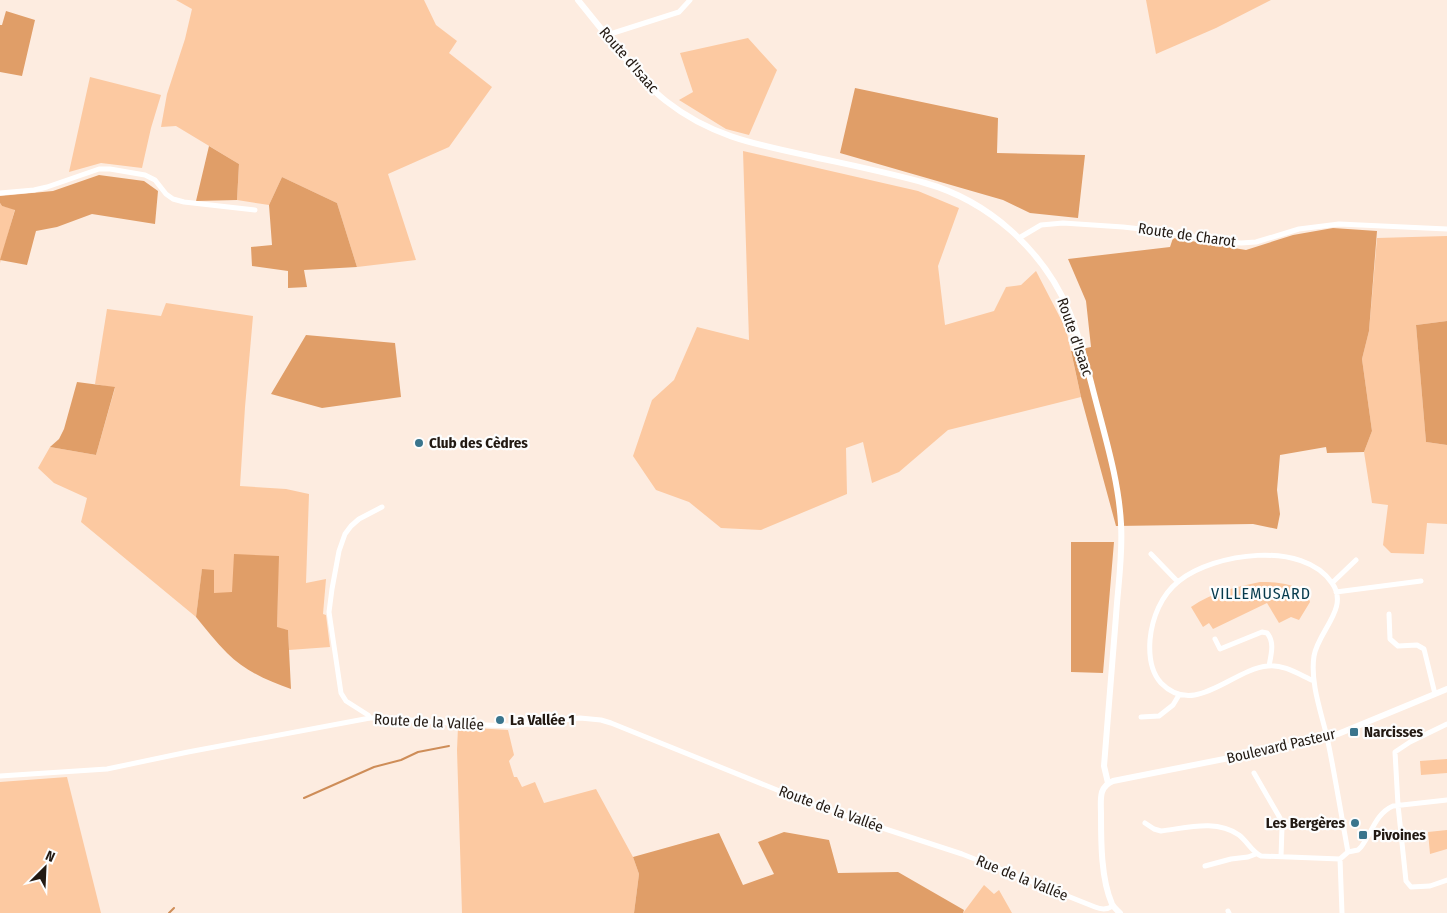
<svg xmlns="http://www.w3.org/2000/svg" width="1447" height="913" font-family="'Fira Sans Condensed',sans-serif">
<rect width="100%" height="100%" fill="#fdece0"/>
<!-- green -->
<path fill="#fcc9a1" d="M176,0H424L436,25L457,41L449,53L492,87L449,147L388,174L416,260L357,267L337,203L282,177L269,205L237,200L239,164L176,126L161,127L167,94L185,39L192,9Z
M1146,0H1271L1216,28L1156,54Z
M748,38L777,70L749,135L726,129L679,100L693,92L680,53Z
M90,77L161,95L151,128L142,168L101,163L69,172Z
M743,151L918,191L959,208L938,266L945,325L994,311L1006,287L1021,285L1036,271L1066,329L1081,397L948,430L899,472L872,483L863,442L846,448L847,494L761,530L721,528L689,502L656,490L633,456L652,400L674,380L697,327L749,340Z
M0,203L2,206L15,209L0,263Z
M1447,236V321L1416,325L1426,442L1447,445V524L1427,523L1424,554L1391,553L1383,545L1388,505L1372,503L1364,452L1372,431L1362,359L1369,331L1377,238Z
M166,303L253,316L245,407L240,486L286,489L309,494L306,583L326,579L323,614L326,615L330,647L289,650L288,630L277,628L278,556L232,593H214L202,570L196,617L81,522L87,498L54,483L38,468L50,447L96,455L115,388L95,384L107,309L161,316Z
M1260,582C1277,582 1295,583 1308,595L1310,602L1299,620L1291,617L1279,623L1267,603L1213,629L1209,623L1203,627L1191,607C1213,592 1235,587 1260,582Z
M458,727L508,730L514,755L509,761L514,777H517L522,787L535,782L544,803L596,789L633,857L639,874L634,913H462L457,750Z
M1447,759V773L1421,775L1420,761Z
M67,777L101,913H0V782Z
M1447,830V849L1430,854L1428,832Z
M984,885L994,894L999,890L1012,913H963Z"/>
<!-- forest -->
<path fill="#e09e68" d="M6,11L35,20L22,76L0,72V25H2Z
M855,88L998,118L997,153L1085,155L1078,218L1030,213L1003,200L840,153Z
M209,146L239,164L237,200L196,201Z
M99,175L144,181L158,191L155,224L92,214L57,227L36,231L27,265L0,260L15,210L2,206L0,203V196L53,191Z
M282,177L337,203L357,267L304,270L307,287L288,288V271L252,266L251,247L272,245L269,205Z
M1333,228L1377,231L1369,331L1362,359L1372,431L1364,452L1327,453L1326,447L1280,455L1277,490L1280,514L1277,529L1253,524L1116,526L1081,397L1071,351L1091,347L1086,301L1068,259L1170,247L1173,238L1246,250L1293,235Z
M1447,321V445L1426,442L1416,325Z
M306,335L395,343L401,397L322,408L271,394Z
M77,382L115,387L96,455L50,447L59,439L64,429Z
M1071,542H1114L1103,673L1071,672Z
M234,554L279,556L277,627L288,630L291,689C268,681 245,671 227,653C216,642 206,629 196,617L202,569L214,570V593L232,592Z
M784,832L829,840L838,873L898,872L964,910L963,913H634L639,874L633,857L719,833L743,885L774,874L758,842Z"/>
<g fill="none" stroke-linecap="round" stroke-linejoin="round">
<!-- stream -->
<path stroke="#ce8d58" stroke-width="2" d="M304,798L374,767L401,760L418,752L449,746
M169,913L174,908"/>
<!-- minor -->
<path stroke="#fff" stroke-width="5" d="M607,35L679,12L690,0
M0,193L34,190L47,187L99,169H110L145,175L155,180L166,194L173,199L184,202L255,210
M1019,238L1041,225L1063,223L1123,227L1168,232L1216,241L1241,243L1256,242L1299,229L1339,224L1447,229
M1151,554L1178,582
M1332,583L1356,560
M1336,592L1421,581
M1389,614L1390,639L1398,646L1417,645L1424,649L1435,694
M1215,639L1220,649L1262,632L1267,633C1275,642 1271,655 1269,666
M1314,681C1300,675 1284,664 1268,666C1232,669 1195,718 1161,683C1151,672 1149,654 1150,640C1152,618 1161,595 1179,581C1214,553 1303,540 1332,583C1350,608 1318,631 1314,656C1310,682 1321,712 1327,737C1335,775 1341,814 1348,852
M1141,717L1159,716L1173,705L1179,695
M370,718L368,715L346,701L341,693L329,612L332,589L339,551L345,534L351,526L359,519L382,507
M1447,724L1410,742L1395,752L1398,805L1406,881L1411,887L1430,886L1447,880
M1254,773L1280,818L1282,827L1281,857
M0,776L107,769L188,752L370,718H382L463,724L511,726L580,718L601,720L611,723L792,796L867,823L962,854L1095,907C1102,910 1107,910 1113,906
M1145,823L1154,829L1161,831C1187,828 1216,819 1239,835C1247,841 1252,852 1261,856L1340,859L1348,852L1358,850L1361,847C1372,833 1375,814 1393,806L1447,800
M1340,859L1342,913
M1205,866L1231,859L1248,857L1256,854
M1228,911L1229,913"/>
<!-- tertiary -->
<path stroke="#fff" stroke-width="6" d="M578,0C590,15 603,31 615,46C631,65 646,85 666,101C709,135 753,144 805,155C845,164 886,172 925,183C989,201 1043,250 1069,311C1082,342 1089,376 1098,409C1108,447 1119,485 1121,524C1123,555 1118,585 1116,616C1112,666 1108,716 1104,766L1108,783
M1120,913C1117,910 1114,908 1112,904C1101,879 1101,842 1101,815C1101,807 1100,799 1102,792C1104,786 1108,783 1113,781L1320,740L1338,734L1447,689"/>
</g>
<!-- markers -->
<g fill="#3a758d" stroke="#fdfdfd" stroke-width="2">
<circle cx="419" cy="443" r="5"/>
<circle cx="500" cy="720" r="5"/>
<rect x="1349" y="727" width="10" height="10" rx="2.5"/>
<circle cx="1355" cy="823" r="5"/>
<rect x="1358" y="830" width="10" height="10" rx="2.5"/>
</g>
<g text-anchor="middle" dominant-baseline="central" stroke-width="4.5" stroke-linejoin="round" paint-order="stroke">
<!-- street labels -->
<g font-size="15" fill="#221912" stroke="#fdfdfd">
<text transform="translate(629 60) rotate(49)">Route d'Isaac</text>
<text transform="translate(1187 235) rotate(8)">Route de Charot</text>
<text transform="translate(1075 337) rotate(71)">Route d'Isaac</text>
<text transform="translate(429 722) rotate(3)">Route de la Vallée</text>
<text transform="translate(1281 746) rotate(-13)">Boulevard Pasteur</text>
<text transform="translate(831 809) rotate(20)">Route de la Vallée</text>
<text transform="translate(1022 878) rotate(22)">Rue de la Vallée</text>
</g>
<!-- poi labels -->
<g font-size="15" font-weight="bold" fill="#221912" stroke="#fdfdfd" text-anchor="start">
<text x="429" y="443">Club des Cèdres</text>
<text x="510" y="720">La Vallée 1</text>
<text x="1364" y="732">Narcisses</text>
<text x="1345" y="823" text-anchor="end">Les Bergères</text>
<text x="1373" y="835">Pivoines</text>
</g>
<!-- neighbourhood labels -->
<g font-size="16" letter-spacing="1" fill="#053a4c" stroke="#fdfdfd">
<text x="1261" y="593">VILLEMUSARD</text>
</g>
</g>
<!-- north arrow -->
<g transform="translate(45 868) rotate(24)" stroke="#fdfdfd" stroke-width="4" paint-order="stroke">
<path d="M0-4L9 19L0 12L-9 19Z" fill="#221912"/>
<text y="-8" font-size="14" font-weight="bold" text-anchor="middle" fill="#221912">N</text>
</g>
</svg>
